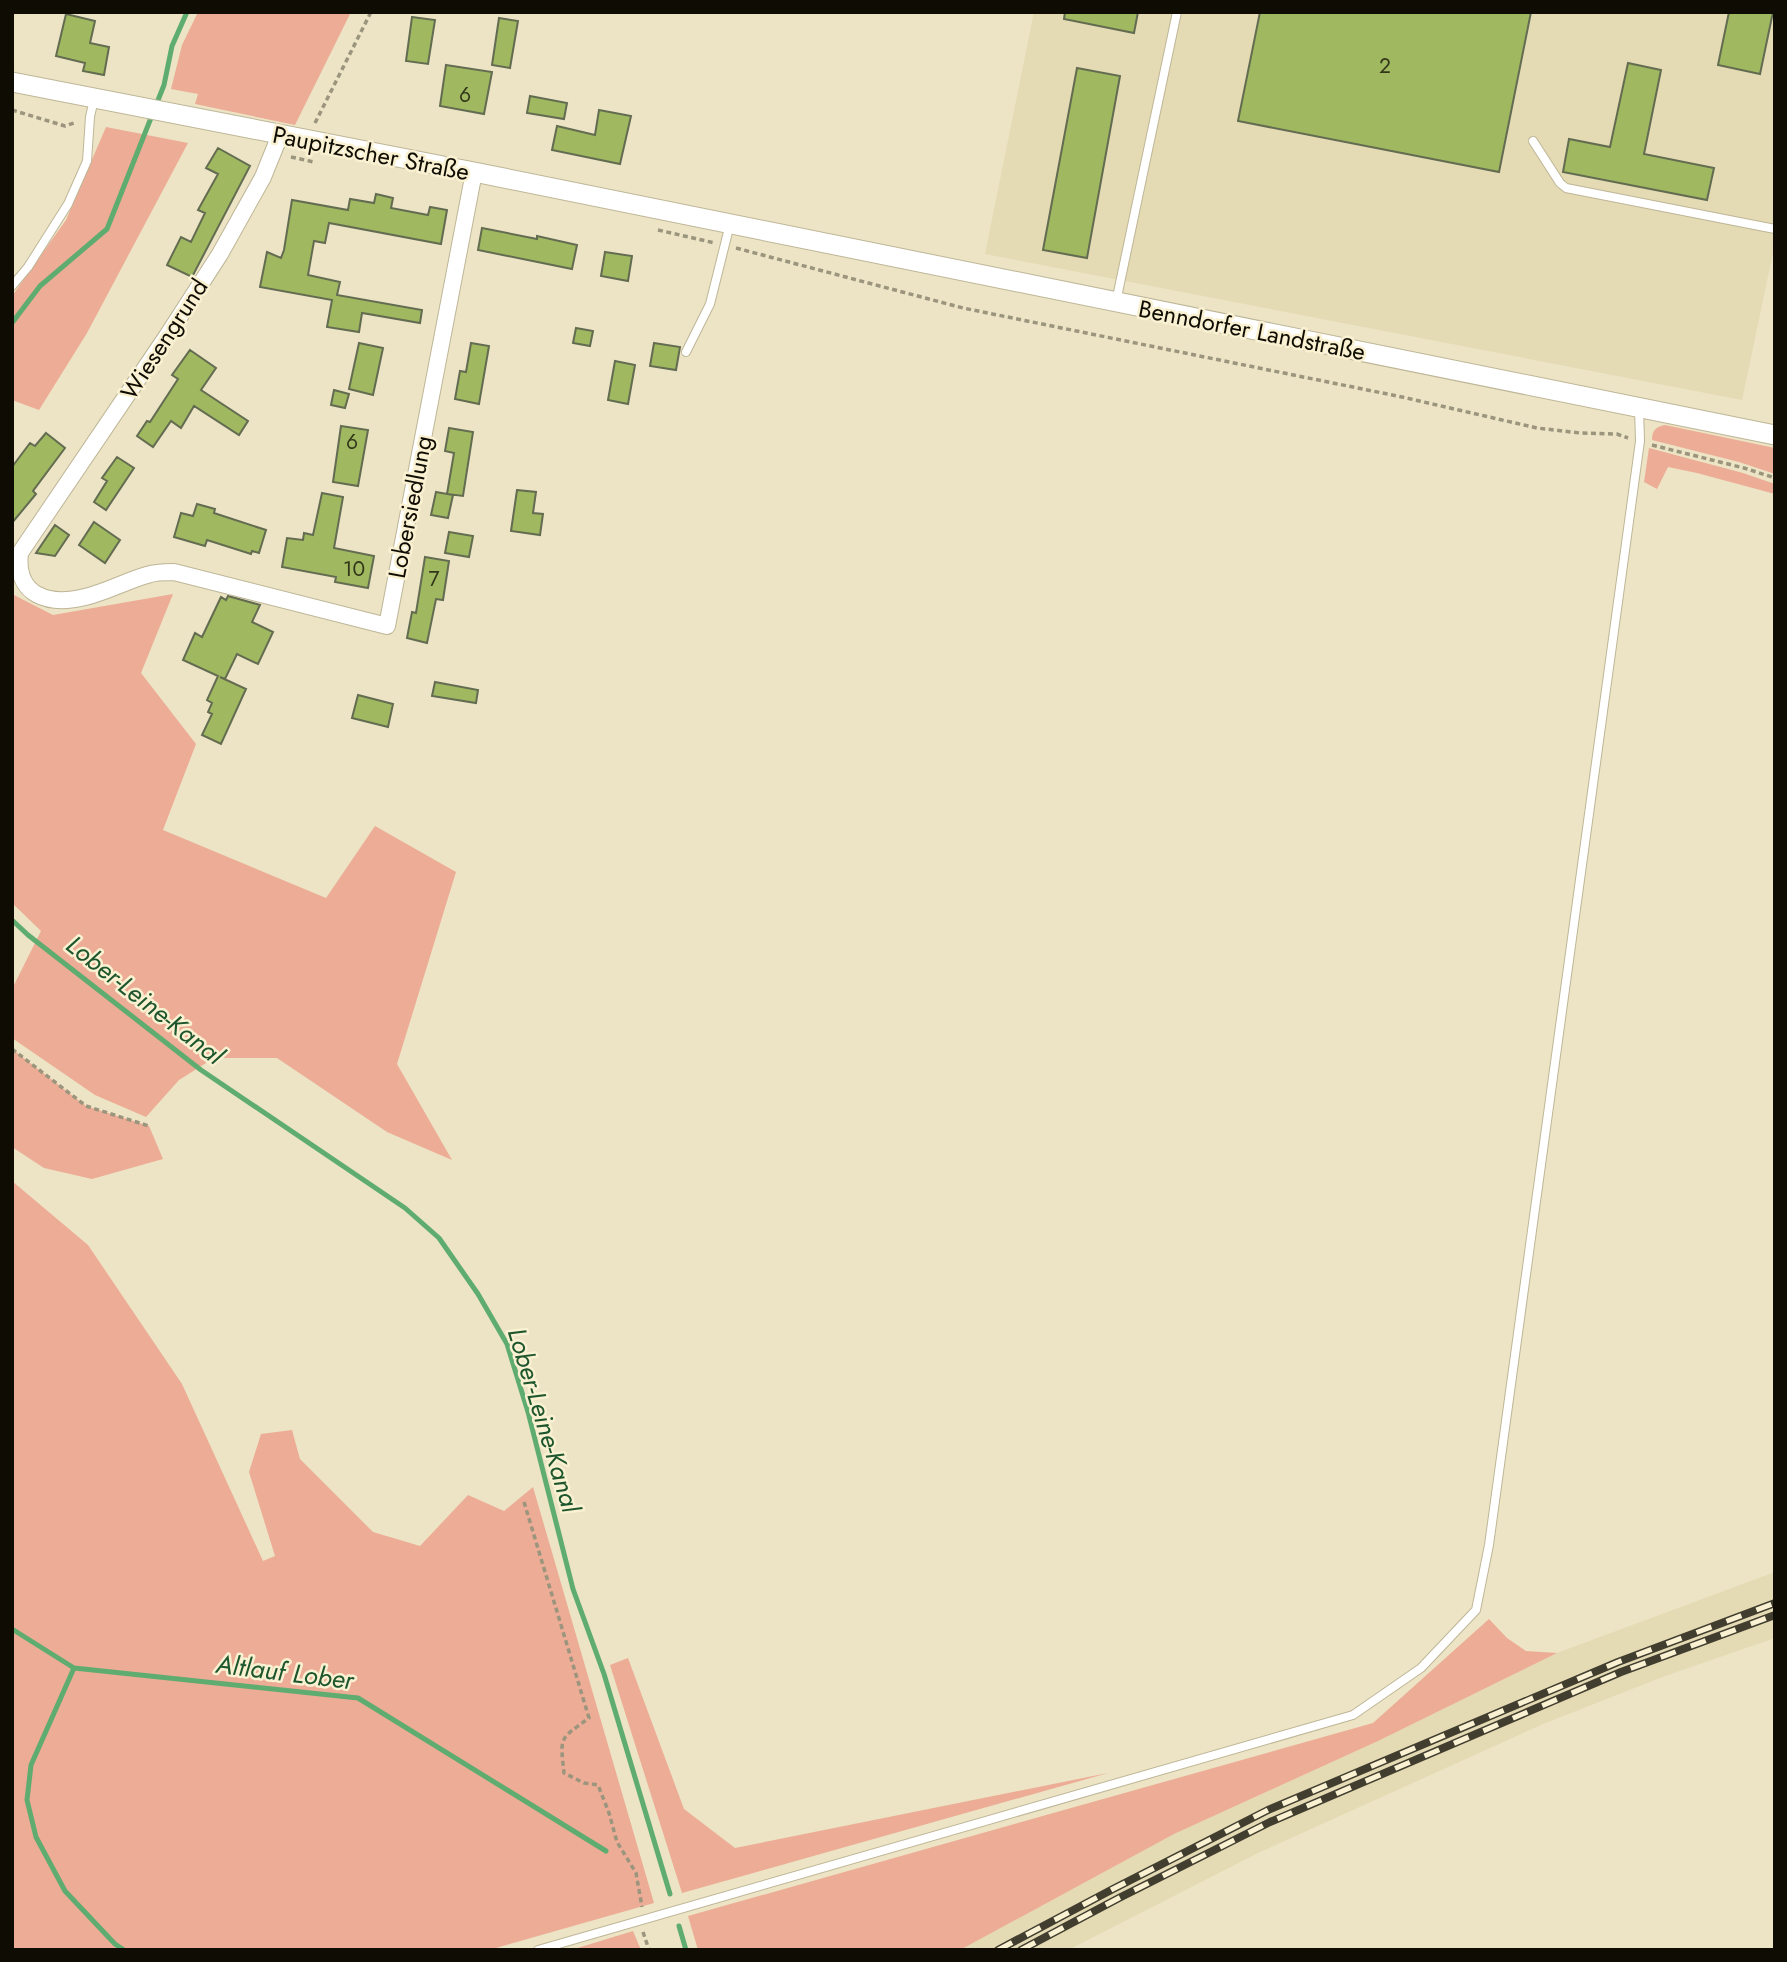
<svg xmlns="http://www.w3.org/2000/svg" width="1787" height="1962" font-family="Jost,sans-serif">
<rect width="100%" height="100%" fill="#ece4c5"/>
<!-- built -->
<path fill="#e4dab3" d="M1034,12H1775V243L1742,400L985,254Z
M1775,1572V1638L1665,1676L1543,1724L1258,1853L1068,1950H960L1174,1834L1378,1741L1557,1653Z"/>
<!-- green -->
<path fill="#edac95" d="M198,12H351L295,125L195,104L198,94L171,89L182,45Z
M106,127L188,143L87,333L39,410L12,400V296L66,220Z
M1665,425L1775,448V474L1739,462L1652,440C1652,430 1656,427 1665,425Z
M1649,448L1743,473L1775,484V494L1697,473L1668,467L1657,489L1644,482Z
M12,594L53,615L173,594L141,673L196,744L163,830L326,898L375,826L456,872L397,1064L452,1160L387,1132L277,1058H214L179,1080L146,1117L95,1095L12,1038V989L41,931L12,903Z
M12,1049L86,1106L149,1126L163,1159L92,1179L44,1168L12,1147Z
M12,1181L88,1245L182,1384L263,1561L275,1556L249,1472L261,1434L292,1430L300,1459L373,1532L420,1546L468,1495L504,1511L533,1487L654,1903L489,1950H12Z
M1489,1619L1507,1638L1526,1651L1557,1653L1378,1741L1174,1834L960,1950H698L688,1916L1373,1723Z
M628,1658L684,1809L735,1848L1108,1773L682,1893L610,1665Z
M633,1931L641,1950H571Z"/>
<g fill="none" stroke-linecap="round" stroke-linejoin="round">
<!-- stream -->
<path stroke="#5fac70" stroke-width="5" d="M12,323L40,286L107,229L164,85L172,46L187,12
M12,920L28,935L201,1070L405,1208L439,1238L478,1294L507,1344L528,1412L573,1589L604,1674L670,1894
M12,1629L74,1668L358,1698L606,1851
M74,1668L31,1765L27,1800L36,1837L65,1891L115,1944L124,1950
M679,1926L686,1950"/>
</g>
<!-- building -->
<path fill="#a0b860" stroke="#636c51" stroke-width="2" d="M1065,12H1138L1134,33L1064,19Z
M1260,12H1531L1499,172L1238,121Z
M1729,12H1773L1760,74L1718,65Z
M66,14L95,21L90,43L109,47L104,75L83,71L85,63L56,56Z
M412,17L435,20L428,64L406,61Z
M499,18L518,21L510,68L492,65Z
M1628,63L1661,70L1644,154L1714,168L1707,200L1563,172L1569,139L1610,147Z
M446,65L492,72L484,114L440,106Z
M1077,68L1120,76L1087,258L1043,250Z
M530,96L567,103L564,119L527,113Z
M599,110L631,116L620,164L552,150L557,126L595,135Z
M218,148L250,166L192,277L167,265L181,237L191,242L205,213L198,210L218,174L206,168Z
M376,194L393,198L391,208L428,215L430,207L447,210L441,244L329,223L325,243L314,241L308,275L340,282L337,295L422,310L420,323L362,313L359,332L327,327L332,300L260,287L267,252L281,258L284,250L292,200L348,210L350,199L374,203Z
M482,228L537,239V236L577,245L572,269L478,250Z
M605,252L632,256L628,281L601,276Z
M576,328L593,331L590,346L573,343Z
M359,343L383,348L373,395L349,389Z
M471,343L489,346L479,404L455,399L460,371L466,372Z
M654,343L680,347L676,370L650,366Z
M190,350L216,368L201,390L248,421L239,435L194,406L181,428L171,421L153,447L137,436L147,421L150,422L178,379L172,375Z
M615,361L635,365L628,404L608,400Z
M334,390L349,394L345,408L331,405Z
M341,426L368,430L358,486L333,482Z
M449,428L473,432L463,496L447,494L454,453L445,451Z
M46,433L65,448L33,491L36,494L12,523V467L30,443L35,446Z
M117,457L134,468L106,510L94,502L107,481L102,478Z
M517,490L536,492L533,513L543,514L540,535L511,531Z
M436,492L453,495L448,518L431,515Z
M322,493L343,497L334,548L374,556L368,588L335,582L336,577L282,567L287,538L303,540L304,533L313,535Z
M197,504L215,509L214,513L266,530L259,553L252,551L251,554L207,540L205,546L174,537L181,513L193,516Z
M94,522L120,540L105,563L79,545Z
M55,525L69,535L55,556L36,553Z
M449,532L473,536L469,557L445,553Z
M425,557L449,561L443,600L436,599L427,643L407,638L412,612L416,613Z
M228,596L260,605L252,622L273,632L258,664L237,654L225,679L220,677L246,689L221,744L202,735L212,714L208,712L212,703L207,700L218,676L183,660L195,633L202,637L221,597L226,600Z
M435,682L478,690L476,703L432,696Z
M358,695L393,704L388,727L352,718Z"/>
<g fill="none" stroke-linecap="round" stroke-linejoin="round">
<defs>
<path id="service" d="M1533,141L1560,183L1566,188L1775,229
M12,286L28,267L68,204L87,161L90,117L94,99
M1116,302L1177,12
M686,352L710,304L730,224
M538,1950L1353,1715L1421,1668L1476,1610L1489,1545L1640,441L1639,408"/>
<path id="minor" d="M280,135L263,177L220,254L167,336L20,553C15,596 49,606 85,597C106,592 126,581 147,575C155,572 165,572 174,572L387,626L474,172"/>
<path id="tertiary" d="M12,82L474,172L1775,435"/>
</defs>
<!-- service casing -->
<use href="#service" stroke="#beb697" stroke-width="10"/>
<!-- minor casing -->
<use href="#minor" stroke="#beb697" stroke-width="18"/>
<!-- tertiary casing -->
<use href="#tertiary" stroke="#beb697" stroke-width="21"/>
<!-- path -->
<path stroke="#9b957e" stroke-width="3.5" stroke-dasharray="5 3.5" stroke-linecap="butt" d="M12,110L65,126L77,122
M315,123L371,12
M291,157L314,162
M658,230L715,243
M736,248L963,308L1402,397L1537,428L1580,433L1617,434L1628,438
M1652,445L1744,468L1775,478
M12,1049L86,1106L149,1126
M524,1502L589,1718C559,1740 560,1736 564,1773L584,1783L598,1785L609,1813L617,1842L636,1873L642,1907
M643,1932L649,1950"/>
<!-- service -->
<use href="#service" stroke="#fff" stroke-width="8"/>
<!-- minor -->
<use href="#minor" stroke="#fff" stroke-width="16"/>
<!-- tertiary -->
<use href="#tertiary" stroke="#fff" stroke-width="19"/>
<defs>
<path id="rail" d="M998,1950L1113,1889L1268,1810L1618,1662L1775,1603
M1021,1950L1119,1898L1270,1822L1621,1672L1775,1615"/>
</defs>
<!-- rail casing -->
<use href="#rail" stroke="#413d2f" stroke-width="8"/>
<!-- rail -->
<use href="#rail" stroke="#f9f1d1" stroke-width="5" stroke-dasharray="16" stroke-linecap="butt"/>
</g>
<g text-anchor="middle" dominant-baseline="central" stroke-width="5" stroke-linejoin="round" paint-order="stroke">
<!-- number labels -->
<g font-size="21" fill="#33371a">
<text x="1385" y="66">2</text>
<text x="465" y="95">6</text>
<text x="352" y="442">6</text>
<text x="354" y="569">10</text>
<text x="434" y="579">7</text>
</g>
<!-- street labels -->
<g font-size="24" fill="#0f0c03" stroke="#f9f1d1">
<text transform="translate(371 153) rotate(11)">Paupitzscher Straße</text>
<text transform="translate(1252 330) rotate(11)">Benndorfer Landstraße</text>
<text transform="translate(164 339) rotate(-57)">Wiesengrund</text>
<text transform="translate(410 507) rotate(-79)">Lobersiedlung</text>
</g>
<!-- water labels -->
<g font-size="26" font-style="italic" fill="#1d552c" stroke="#f9f1d1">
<text transform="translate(145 1000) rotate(38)">Lober-Leine-Kanal</text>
<text transform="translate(544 1420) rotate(73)">Lober-Leine-Kanal</text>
<text transform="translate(285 1672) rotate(7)">Altlauf Lober</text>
</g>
</g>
<!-- border -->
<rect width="1787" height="1962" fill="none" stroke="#0f0c03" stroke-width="28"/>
</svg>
